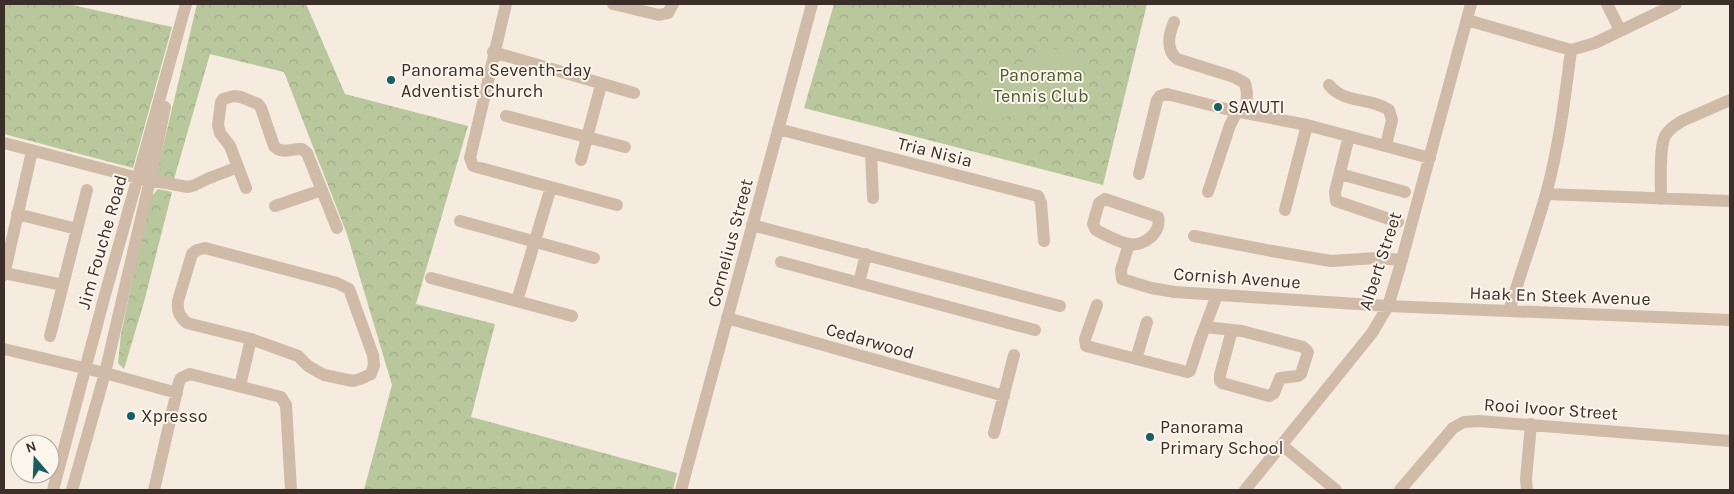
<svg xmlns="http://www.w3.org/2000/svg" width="1734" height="494" font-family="Karla,sans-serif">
<defs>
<pattern id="park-crowns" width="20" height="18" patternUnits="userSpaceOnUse" patternTransform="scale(1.25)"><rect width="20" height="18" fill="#b8c79c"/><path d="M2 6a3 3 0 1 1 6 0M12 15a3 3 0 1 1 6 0" fill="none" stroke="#9fab86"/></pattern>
</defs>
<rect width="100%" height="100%" fill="#f5ebde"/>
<!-- park -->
<path fill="url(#park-crowns)" d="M4,4H68L172,27L133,168L4,134Z
M197,4H306L345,94L468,126L416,304L495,324L471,417L677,473L673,490H364L392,385L347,234L284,72L210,54L174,179L156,176Z
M834,4H1147L1103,185L804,108Z
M158,189L172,192L144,302L124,369L118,363L121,334L150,198Z"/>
<!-- pitch -->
<path fill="#b8c79c" d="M1069,44L1085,88L990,123L975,79Z"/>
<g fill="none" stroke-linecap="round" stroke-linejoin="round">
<!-- minor -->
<path stroke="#d0bba8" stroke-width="12" d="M506,4L470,158L473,166L617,205
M613,4L659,15L668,13L673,4
M1607,4L1620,30
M1467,20L1571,50L1595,43L1676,4
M1174,22C1169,34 1165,49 1177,59L1234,77L1245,83L1247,93L1246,113
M493,52L634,93
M1329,85C1344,104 1370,97 1389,110L1392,120L1386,145
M506,116L625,147
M778,129L1038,196L1041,203L1044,241
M1349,136L1335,192L1336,201L1398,222
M4,143L138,178L188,187L195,185L207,179L238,167
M871,154L873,198
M581,160L601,85
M1139,174L1157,100L1160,96L1167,94L1230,110L1307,125L1430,158
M1340,174L1405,192
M246,188L230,146L220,133L218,125L221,102L223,99L234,96L241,97L258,104L261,108L274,146C282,155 292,148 302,149L307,153L337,228
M1208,192L1230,125L1237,112
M1546,194L1730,201
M1105,199L1158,217C1162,232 1144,247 1129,244C1118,242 1106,235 1096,230L1093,224L1099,203Z
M1661,199C1661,184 1659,148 1665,136C1669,129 1675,125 1682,121L1730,100
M275,206L322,190
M1285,210L1307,125
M17,214L77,229
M460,221L594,258
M752,225L1060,306
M1194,236L1272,251L1331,261L1376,258L1402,260
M1129,244L1121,270L1122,279L1151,288L1175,292L1388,306L1730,320
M205,248L337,283L349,289L373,355L374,365L371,374L360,379L353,381L324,375L308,366L298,356L251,339L187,323C179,316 177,311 178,301L192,254L197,250Z
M781,262L1035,330
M4,273L63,285
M4,275L32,151
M431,278L572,316
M859,283L866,254
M517,301L551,187
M1097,305L1085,339L1086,346L1187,372L1190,371L1200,340L1217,295
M1509,311C1521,272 1535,233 1546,194C1559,147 1565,98 1571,50
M727,318L1004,396
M1205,327L1242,331L1303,347L1308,352L1301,374L1298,376L1280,378L1274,393L1269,396L1222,383L1220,381V375L1232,330
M50,336L87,190
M4,349L105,373L177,393
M1136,359L1147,322
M240,386L251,339
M994,433L1014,355
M1282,445L1336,490
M53,490L103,302L186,4
M72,490L105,373L150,180L165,107
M154,490L179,382L181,378L190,374L281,397L286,405L291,490
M681,490L812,4
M1245,490L1372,333L1388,306L1399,270L1471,4
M1400,490L1453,428L1464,422L1479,421L1730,441
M1527,490L1526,479L1531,424"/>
</g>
<!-- markers -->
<g fill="#195e63" stroke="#fcf5ec" stroke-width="2">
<circle cx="391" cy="80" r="5"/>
<circle cx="1218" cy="107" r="5"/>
<circle cx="131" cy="416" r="5"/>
<circle cx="1150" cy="437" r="5"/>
</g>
<g text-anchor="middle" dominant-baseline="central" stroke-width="4" stroke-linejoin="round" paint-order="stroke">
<!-- poi labels -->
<g font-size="18" fill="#3c2f29" stroke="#fcf5ec" text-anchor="start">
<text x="401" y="70">Panorama Seventh-day<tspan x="401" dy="21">Adventist Church</tspan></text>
<text x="1228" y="107">SAVUTI</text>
<text x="141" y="416">Xpresso</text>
<text x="1160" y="427">Panorama<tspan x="1160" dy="21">Primary School</tspan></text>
</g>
<!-- park labels -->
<g font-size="18" fill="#4a5d2a" stroke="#fcf5ec">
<text x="1041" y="75">Panorama<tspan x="1041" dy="21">Tennis Club</tspan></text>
</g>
<!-- street labels -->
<g font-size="18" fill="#3c2f29" stroke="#fcf5ec">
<text transform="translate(935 152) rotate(14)">Tria Nisia</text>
<text transform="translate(102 242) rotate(-74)">Jim Fouche Road</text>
<text transform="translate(730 243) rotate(-75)">Cornelius Street</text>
<text transform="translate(1380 261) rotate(-72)">Albert Street</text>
<text transform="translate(1237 278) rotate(4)">Cornish Avenue</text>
<text transform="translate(1560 296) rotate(2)">Haak En Steek Avenue</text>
<text transform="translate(870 341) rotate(16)">Cedarwood</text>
<text transform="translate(1551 409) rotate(4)">Rooi Ivoor Street</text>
</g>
</g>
<!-- border -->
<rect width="1734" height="494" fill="none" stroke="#3c2f29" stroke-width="10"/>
<!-- north arrow -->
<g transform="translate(35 459) rotate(341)"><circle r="24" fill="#fcf5ec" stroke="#afa69e"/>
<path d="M0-4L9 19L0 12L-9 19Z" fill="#195e63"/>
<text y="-8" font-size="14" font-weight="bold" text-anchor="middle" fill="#3c2f29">N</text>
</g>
</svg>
